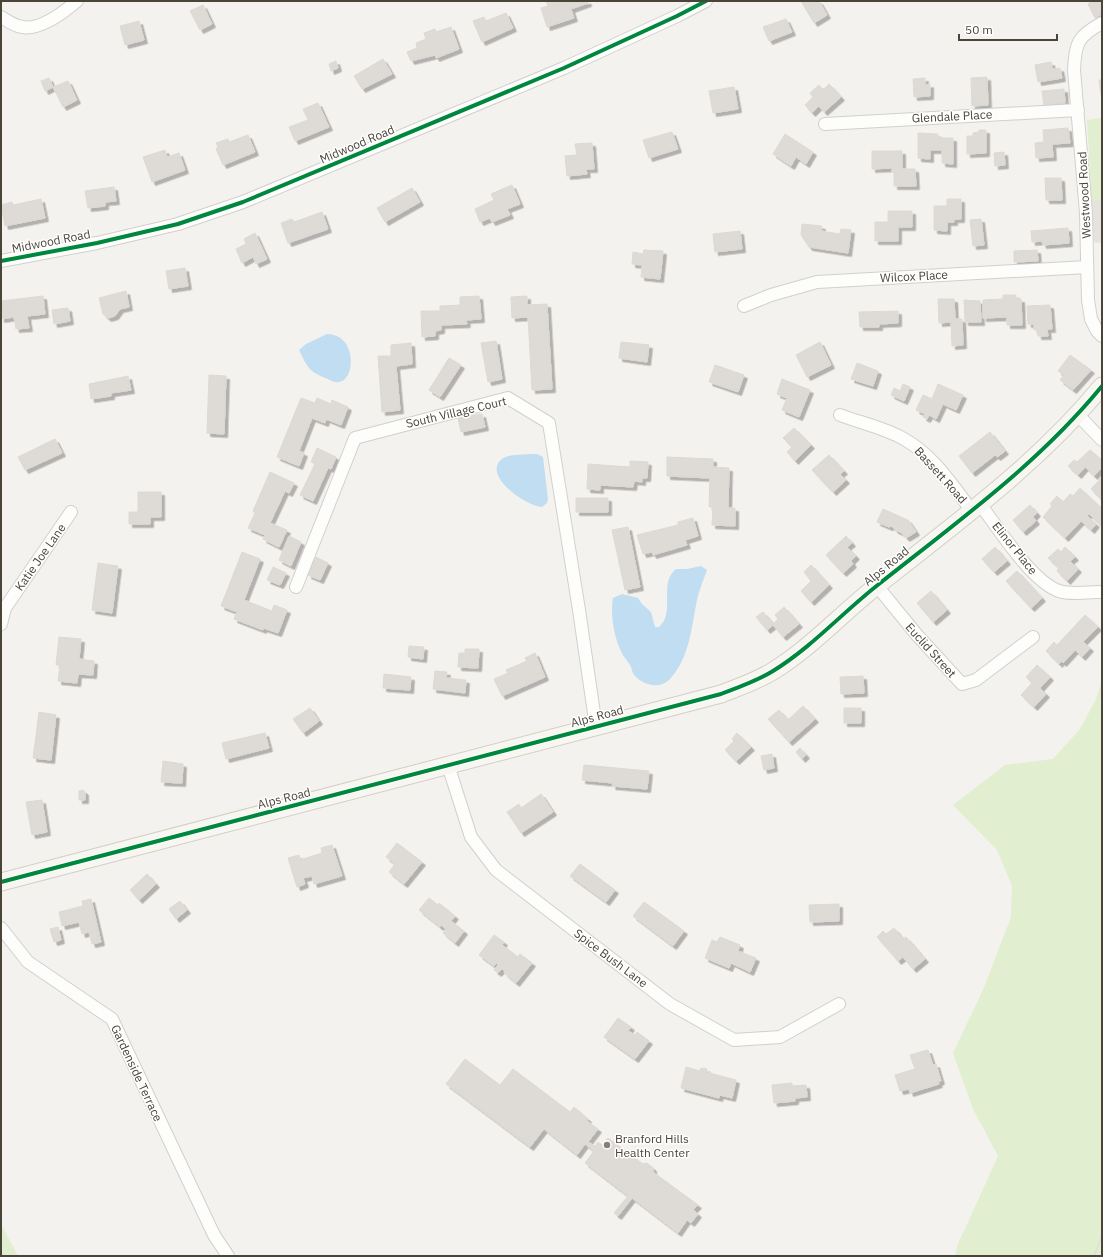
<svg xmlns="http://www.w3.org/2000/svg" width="1103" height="1257" font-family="'IBM Plex Sans',sans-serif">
<defs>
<filter id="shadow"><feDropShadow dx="3.5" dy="3.5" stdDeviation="0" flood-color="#0004"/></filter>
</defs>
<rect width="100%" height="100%" fill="#f4f2ee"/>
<!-- green -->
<path fill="#e1eecf" d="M1102,118V243L1094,242L1087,120Z
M1102,680V1256H955L958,1244L998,1156L973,1109L953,1053L983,990L1011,917L1012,886L997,850L953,805L1005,765L1053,759L1080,729L1096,699Z
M1,1224L18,1256H1Z"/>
<!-- parking -->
<path fill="#e6e3df" d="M1102,200V243L1094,242L1092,201Z"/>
<!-- water -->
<path fill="#c0ddf1" d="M327,334C357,334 356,380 339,382C335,383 331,381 328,379C309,372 308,368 299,350L306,344Z
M529,454H537L543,457L548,499L547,503L542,507C527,507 481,475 502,459C508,454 522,455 529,454Z
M701,566L707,570C703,581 698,593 696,605C691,631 689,658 670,679C659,690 644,685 635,676C632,673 632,668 630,665C627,660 622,655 620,649C614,636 610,613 613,598L622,594L638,598L642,604L651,612L655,627H659C676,612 658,583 676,569H687Z"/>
<!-- building -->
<path fill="#dedbd6" stroke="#dcd9d4" filter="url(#shadow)" d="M546,1H588V3L571,9L574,18L547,27L541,8L548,6Z
M801,1H819L827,15L814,23Z
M1093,1H1102V14L1095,18L1088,4Z
M203,5L212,24L200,30L190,11Z
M506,13L513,28L482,42L473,21L484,17L486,21Z
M786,19L792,32L769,41L763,27Z
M139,21L144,40L125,45L120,26Z
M451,27L459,49L436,58L435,55L411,61L407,52L417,48L416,43L426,39L424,33L435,29L436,32Z
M383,59L392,74L362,89L354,76Z
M336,61L338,68L331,71L329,64Z
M1051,62L1052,69L1060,68L1062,78L1038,82L1035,65Z
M987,77L988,105L972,106L971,78Z
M49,78L53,87L45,91L41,81Z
M925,78V85L930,84V96L914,97L913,79Z
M1099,80H1102V95H1101Z
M68,81L77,100L63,107L53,87Z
M829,84L841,97L824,112L819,106L812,113L805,105L813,97L810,93L819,85L823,90Z
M734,87L738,109L713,113L709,91Z
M1064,89L1065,103L1044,105L1042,91Z
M318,103L329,127L295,141L289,127L308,120L303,109Z
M1068,128L1070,143L1052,144L1053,157L1036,158L1035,143L1044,142L1043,130Z
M979,130H986V153L967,154V136H973V133L979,132Z
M672,132L678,149L649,158L643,140Z
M918,133L938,134V138H953V164L942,163V150H930V159L918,158Z
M785,134L813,152L806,164L796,157L791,166L773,154Z
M248,135L255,152L223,165L216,149L218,147L216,143L228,139L229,142Z
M592,143L594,169H586L587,174L567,176L565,156L577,155L575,144Z
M165,150L167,157L179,153L185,170L152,182L143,157Z
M872,151H902V169H915L916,186H894V172H892V168L872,169Z
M1004,152L1005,165L995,166L994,153Z
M1045,178H1061L1062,200H1046Z
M512,185L520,204L507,209L510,215L492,222L490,218L480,222L475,209L494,200L491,194Z
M114,187L116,201L105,202V206L88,208L85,191Z
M412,188L420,202L385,222L377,208Z
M41,199L45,218L5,226L1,205L12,202L13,205Z
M947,199H961V219H954V222H947V231L934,230V206H947Z
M888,211H912V227H898V241H875V222H888Z
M322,212L328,229L288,243L281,223L292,219L294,222Z
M981,219L984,245L973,246L970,220Z
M802,224L822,226L821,231L840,234L841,229L851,230L848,253L809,247L801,235Z
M1068,228L1069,243L1043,245L1042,241L1032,242L1031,231Z
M740,231L742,249L715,252L713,234Z
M255,233L267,259L256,264L253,257L242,263L236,249L246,244L244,239Z
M644,250L663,251L660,279L641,277L642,265L632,264L633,252L643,254Z
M1037,250L1038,261L1014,262V251Z
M185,268L188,286L169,289L166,271Z
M126,291L129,307L120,309L115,316L108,318L103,314L99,298Z
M1003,295H1016V299H1021L1022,325H1007V317L983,318V300L1003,299Z
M43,296L45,314L27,316L29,328L16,329L14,317L1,319V301Z
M479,296L481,319L466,320L467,324L441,325V330L435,331V336L422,337L421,311H440V306L460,305V297Z
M527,296V305L547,304L552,389L532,390L528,317L512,318L511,297Z
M938,299H954L955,319H962L963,345L952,346L951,322L939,323Z
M964,300L980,301L981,322H965Z
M1050,305L1052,329H1047L1048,336H1038V330H1034V324H1028L1027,306Z
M68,308L70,321L54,324L52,310Z
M898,311V323L879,324V327H860L859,312Z
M496,341L502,379L488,382L481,343Z
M621,342L649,345L647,362L619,358Z
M820,342L831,365L807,377L796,355Z
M411,343L412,364L396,366L400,410L382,412L378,356H391V345Z
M1070,355L1091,370L1073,390L1060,380L1064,375L1058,371Z
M449,358L461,365L440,397L429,390Z
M857,363L878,371L873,386L851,379Z
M715,365L744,375L738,392L709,382Z
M209,375L226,376L224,434L207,433Z
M128,376L131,390L111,393V396L91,399L89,384Z
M782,379L810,390L799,417L782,410L787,398L777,394Z
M903,384L910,387L904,401L891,395L894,388L900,391Z
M938,384L963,395L956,410L943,404L936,419L929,415L927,419L923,417L925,414L916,410L923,395L932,399Z
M301,398L315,403L317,398L331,404L332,400L348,407L341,425L326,419L325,423L312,418L299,451L304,453L299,466L277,457Z
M482,414L485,427L461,432L458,418Z
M794,428L811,445L795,461L787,452L792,447L783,438Z
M990,432L1005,451L997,457L995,455L972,473L959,456Z
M55,439L62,453L25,470L18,457Z
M317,448L336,457L331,469L328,468L313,501L300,495L315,464L311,462Z
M1090,450L1102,460V467L1094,476L1085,467L1078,475L1068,466L1074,460L1077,462Z
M829,455L844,471L840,474L846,480L833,492L812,470Z
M667,457L713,459V467L729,468L728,508H735V526L712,525L713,507H709L710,478L667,476Z
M630,461L648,462L647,478H642V482L634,481L633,487L600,485V490L587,489L588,464L630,467Z
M270,472L294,483L289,493L285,491L270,523L287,530L279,547L263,539L265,535L248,528L255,513L253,511Z
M1102,477V500L1091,489Z
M1080,488L1102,509V526L1089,514L1087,516L1096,524L1091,530L1081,521L1065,538L1043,517L1052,506L1050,504L1057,496L1063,502L1070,494L1073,496Z
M138,492H161V517H150V524H129V512H138Z
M576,498H608V512H576Z
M1030,505L1037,513L1033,517L1036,521L1023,532L1013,520Z
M883,509L908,520L916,532L906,538L902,533L895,530L892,526L889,527L877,522Z
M693,518L698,536L685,540L687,545L653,555L652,552L643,554L637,535L678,525V522Z
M628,527L640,587L625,590L612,530Z
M289,536L301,542L291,566L279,560Z
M846,536L852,543L847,547L856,556L851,561L853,564L843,573L826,555Z
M995,547L1007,561L994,572L982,559Z
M1065,547L1075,557L1070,561L1078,569L1067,581L1057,571L1059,568L1048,558L1058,549L1061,552Z
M242,552L260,559L244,600L272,611L274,605L287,610L278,633L263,628V630L234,619L237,612L221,606Z
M316,557L328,563L320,580L308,575Z
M98,563L118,566L112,613L92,610Z
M811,565L829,585L811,602L801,591L811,581L804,572Z
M273,567L286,573L280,585L267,580Z
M1017,571L1042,598L1031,608L1006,581Z
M931,591L947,610L933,622L917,603Z
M784,607L799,624L783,637L773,625L767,630L756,617L763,612L773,624L778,619L775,615Z
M1085,615L1098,627L1083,642L1090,648L1082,657L1075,650L1063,663L1061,661L1059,664L1046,651L1054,642L1057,645Z
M59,637L81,639L79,659L94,661L93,675L78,674L77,683L58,681L60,665H56Z
M409,646L424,647L423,659L408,657Z
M465,649H479L478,668L458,667L459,653H465Z
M535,653L545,677L502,696L494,679L508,673L506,670L527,661L525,658Z
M1037,665L1050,677L1040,688L1046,694L1034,707L1021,695L1032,683L1026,677Z
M435,671L447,672L446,678L466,680L465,693L433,689Z
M384,674L411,677L410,690L383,688Z
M863,676L864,693L841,694L840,677Z
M803,706L815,719L789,742L768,719L779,710L788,720Z
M310,708L319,721L303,733L293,719Z
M844,708H861V723H844Z
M39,712L56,715L51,760L33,758Z
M265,733L269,748L226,759L222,743Z
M737,733L751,747L736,761L725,750L734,741L732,739Z
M800,748L806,755L802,759L796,752Z
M772,754L774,768L764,770L761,756Z
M163,761L183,764L182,783L161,782Z
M584,765L649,771L647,789L612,786L613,783L582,780Z
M83,790L85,792V800H79V791Z
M541,794L553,812L521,833L507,812L519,804L521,808Z
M42,800L47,832L32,835L26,802Z
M397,843L422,862L404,884L389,872L395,864L386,857Z
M332,845L342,876L314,884L312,876L303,878L305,884L297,887L288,858L299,855L300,860L322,853L321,848Z
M580,864L615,890L606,902L570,876Z
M147,874L156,884L139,900L130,890Z
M429,898L438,905L439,903L455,916L451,921L464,931L455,943L443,933L446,929L441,925L440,927L419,910Z
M91,899L101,942L92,944L89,932L82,934L79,922L62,926L59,912L83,906L82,901Z
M180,901L187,910L176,919L169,909Z
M644,902L684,931L673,946L633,916Z
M839,904V921L810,922L809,905Z
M58,927L61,940L54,942L50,929Z
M894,928L903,939L906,937L925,959L913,969L903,957L898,961L877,937L883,931L886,934Z
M494,935L504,942L502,945L518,957L520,954L532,963L516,983L504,973L505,971L502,969L498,973L494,970L498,965L496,963L494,966L479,955Z
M720,937L740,945L738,951L756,958L750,972L731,963L729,968L705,958L712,940L717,942Z
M618,1018L631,1027L628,1031L635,1035L637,1032L649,1041L635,1059L604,1037Z
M928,1050L933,1065L936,1064L941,1081L938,1082L939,1084L910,1093L909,1089L900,1091L895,1075L915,1069L910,1055Z
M465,1059L500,1085L513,1069L570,1112L574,1107L588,1119L587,1121L598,1129L588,1142L595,1146L598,1142L602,1145L608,1138L643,1164L647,1163L653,1168V1172L698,1205L693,1210L698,1214L691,1223L687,1220L678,1233L632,1198L618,1216L614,1213L628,1196L585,1163L594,1151L585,1144L577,1155L544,1129L530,1147L446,1084Z
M686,1067L700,1071L701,1068L707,1069L706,1072L736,1080L732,1098L720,1095L719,1098L681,1088Z
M792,1083V1086L806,1085L807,1097L795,1098V1101L774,1103L772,1085Z"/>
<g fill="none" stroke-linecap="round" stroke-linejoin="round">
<defs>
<path id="street" d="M1,17C6,20 12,24 18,26C37,33 63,13 77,1
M1102,23C1078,36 1075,43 1074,70L1086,213L1088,300L1091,319L1097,331L1102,336
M825,124L1078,110
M1,261L97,243L178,224L243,202L564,68L677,16L706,1
M744,306L771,295L817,282L1087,267
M840,415C861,423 885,428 904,439C933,455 953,486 972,511
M1078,415L1102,440
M980,504C998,528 1032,582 1059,591C1071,595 1087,592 1099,592
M877,586L917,635L962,684L976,680L1033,637
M296,587L355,438L508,398L549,423L579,610L596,727
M1,624L5,608L71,512
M448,765L471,837L496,870L670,1004L734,1040L780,1037L839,1004
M1,928L28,962L112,1019L214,1235L228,1256"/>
<path id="secondary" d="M1,882L721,694C739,687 757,681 773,671C812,647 843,612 879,584C957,522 1038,464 1102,386"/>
</defs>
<!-- street casing -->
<use href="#street" stroke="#d2d0cb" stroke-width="14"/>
<!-- secondary casing -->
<use href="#secondary" stroke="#d3cfc5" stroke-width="19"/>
<!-- street -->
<use href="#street" stroke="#fdfdfc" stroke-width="12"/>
<!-- secondary -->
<use href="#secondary" stroke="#f7f6f1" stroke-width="17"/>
<!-- tram -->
<path stroke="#dbdbda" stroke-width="1" d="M1094,1256L1102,1236"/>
<defs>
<path id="cycleway" d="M1,261L97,243L178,224L243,202L564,68L677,16L706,1
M1,882L721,694C739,687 757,681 773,671C812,647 843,612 879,584C957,522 1038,464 1102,386"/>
</defs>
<!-- cycleway casing -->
<use href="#cycleway" stroke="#fff" stroke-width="6"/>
<!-- cycleway -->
<use href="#cycleway" stroke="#00873e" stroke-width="4"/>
</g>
<!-- markers -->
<circle fill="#868178" stroke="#fff" stroke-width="1.5" cx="607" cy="1145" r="4"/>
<g text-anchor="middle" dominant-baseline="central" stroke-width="3" stroke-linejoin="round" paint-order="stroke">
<!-- street labels -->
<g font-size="12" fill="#4b4439" stroke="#fff">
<text transform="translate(952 116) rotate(-3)">Glendale Place</text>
<text transform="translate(357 144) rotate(-23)">Midwood Road</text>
<text transform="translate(1084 195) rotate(-93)">Westwood Road</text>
<text transform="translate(51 241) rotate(-11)">Midwood Road</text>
<text transform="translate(914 276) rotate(-3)">Wilcox Place</text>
<text transform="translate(456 412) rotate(-13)">South Village Court</text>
<text transform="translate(941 475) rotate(48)">Bassett Road</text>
<text transform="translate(1015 548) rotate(51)">Elinor Place</text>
<text transform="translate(40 557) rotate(-55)">Katie Joe Lane</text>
<text transform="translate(886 566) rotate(-39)">Alps Road</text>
<text transform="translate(931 650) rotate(48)">Euclid Street</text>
<text transform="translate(597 716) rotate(-15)">Alps Road</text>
<text transform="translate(284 798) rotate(-14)">Alps Road</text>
<text transform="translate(611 958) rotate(37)">Spice Bush Lane</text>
<text transform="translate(137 1073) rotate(65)">Gardenside Terrace</text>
</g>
<!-- poi labels -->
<g font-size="12" fill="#4b4439" stroke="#fff" text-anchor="start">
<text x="615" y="1138">Branford Hills<tspan x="615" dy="14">Health Center</tspan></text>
</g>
</g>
<!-- border -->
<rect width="1103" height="1257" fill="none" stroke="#4b4439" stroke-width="4"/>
<!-- scale -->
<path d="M959 34v6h98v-6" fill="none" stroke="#4b4439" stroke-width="2"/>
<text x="965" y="34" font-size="12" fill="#4b4439" stroke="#ffffff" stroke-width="3" paint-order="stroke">50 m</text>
</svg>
